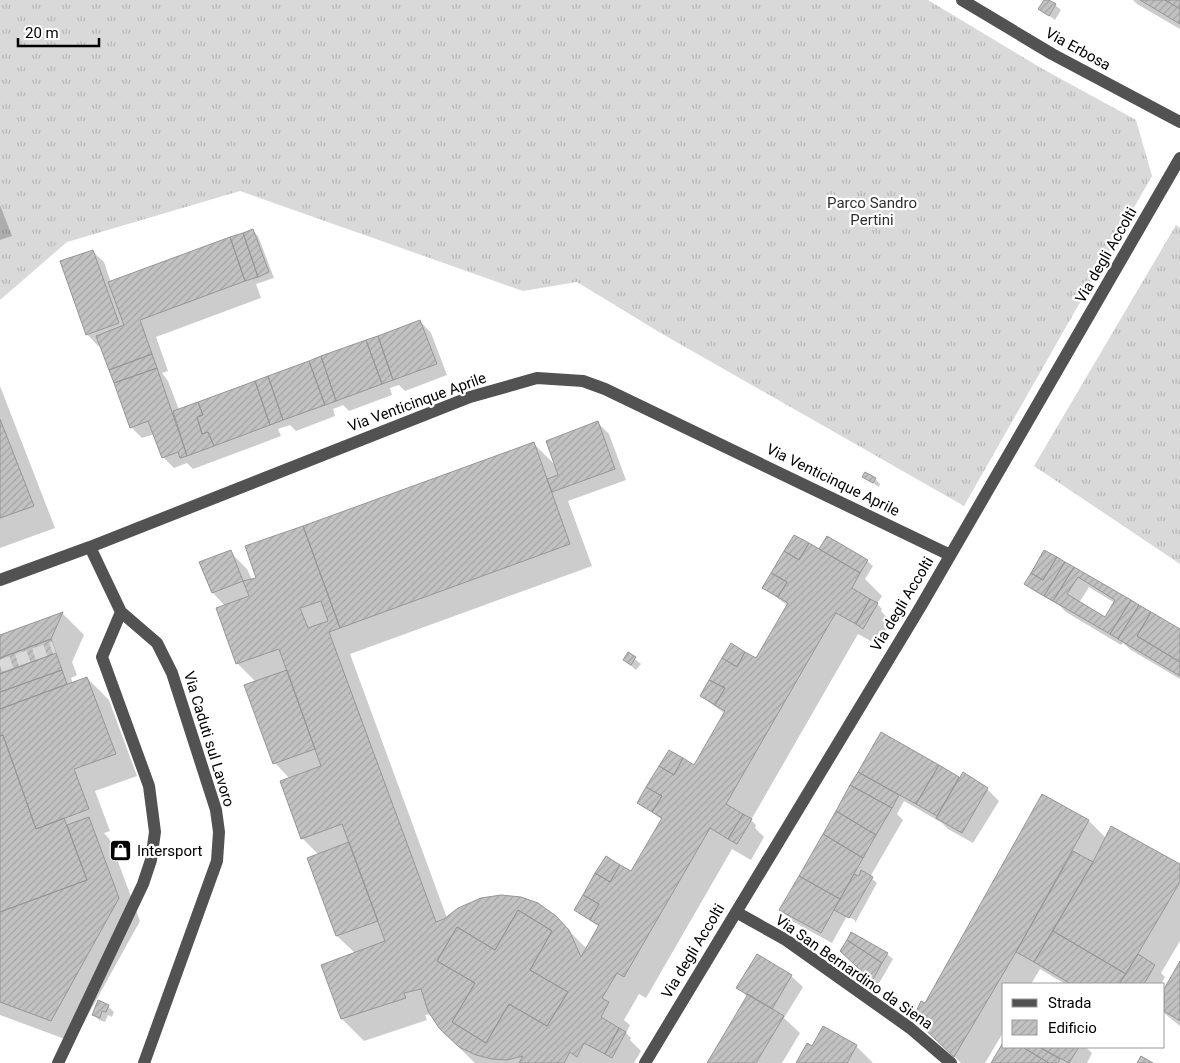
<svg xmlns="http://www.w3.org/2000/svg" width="1180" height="1063" font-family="Roboto,sans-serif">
<defs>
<pattern id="grass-tufts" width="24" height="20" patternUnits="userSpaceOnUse" patternTransform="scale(1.25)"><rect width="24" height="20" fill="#d9d9d9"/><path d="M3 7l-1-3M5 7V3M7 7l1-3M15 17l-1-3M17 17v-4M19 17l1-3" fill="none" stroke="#b8b8b8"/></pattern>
<pattern id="building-hatch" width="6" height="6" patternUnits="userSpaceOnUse" patternTransform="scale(1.25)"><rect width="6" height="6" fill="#c2c2c2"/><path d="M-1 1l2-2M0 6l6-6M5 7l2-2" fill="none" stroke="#a5a5a5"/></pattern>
</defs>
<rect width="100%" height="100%" fill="#fff"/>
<!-- grass -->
<path fill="url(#grass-tufts)" d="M0,0H928L1041,68L1136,120L1152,176L964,506L659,332L577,282L523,291L240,191L67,242L0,300Z
M1176,225L1180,228V564L1034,466Z"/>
<!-- shadow -->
<path fill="#0003" fill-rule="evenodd" d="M1045,0L1055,5L1061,10L1055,20L1040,9Z
M1133,0H1180V29L1137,4Z
M0,205L12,236L0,240Z
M252,230L258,236L274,278L256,284L261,298L156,337L168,371L162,373L168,381L179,410L420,321L431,333L447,375L405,391L399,385L390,388L392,395L349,411L343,405L333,409L335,416L296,431L290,425L278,429L281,436L193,469L187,463L174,468L163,457L155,434L142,438L131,427L101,345L98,346L87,334L92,251L104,262L111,283Z
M0,386L55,528L0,548Z
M598,423L609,434L626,480L568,501L592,566L350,654L447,918L555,917L587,949L599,927L575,910L631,873L662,820L639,802L695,766L725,714L701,696L757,660L788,606L764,588L824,554L867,561L873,566L865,579L882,596L877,604L882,609L881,611L891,622L878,645L858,634L751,820L756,825L755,828L764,837L751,860L732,849L646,998L639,994L624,1020L630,1025L626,1033L631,1038L630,1040L641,1051L634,1063H475L446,1035L434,1020L431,1014L425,1015L427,1020L364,1041L342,1019L355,953L337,936L319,855L302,838L290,779L275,763L256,682L238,664L217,609L225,606L213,593L201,563L230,552L247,569L252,580L534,444L557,467Z
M864,477L875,479L880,484L879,487Z
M1044,551L1180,631V679L1131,650L1123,643L1121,645L1066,612L1060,606L1031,589L1025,584ZM1089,587L1115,603L1105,619L1079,603Z
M62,613L84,635L72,662L77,675L71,678L73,684L87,678L109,700L137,776L95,791L110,831L104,833L110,840L140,921L73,1042L0,1015V636Z
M628,654L641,664L636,670L624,660Z
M881,734L960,779L963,774L987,789L999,801L973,843L948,829L942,823L904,801L897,814L903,820L870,877L877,883L855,923V920L847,916L832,943L792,921L781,910Z
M1089,821L1106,838L1180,866V941L1161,973L1165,977L1161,984H1065L1040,969L1031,984H1004V1031L985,1063H961L937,1040L926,1005Z
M887,954L893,959L878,985L847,957Z
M1180,964V1026L1164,1013V992Z
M791,976L803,987L784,1018L800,1033L782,1063H708L748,997L738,988Z
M108,1006L114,1012L112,1017L108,1015L105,1022L99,1020L93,1014Z
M856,1046L873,1063H798L813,1048Z
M1004,1047H1086L1092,1053L1087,1063H992Z"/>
<!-- building -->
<path fill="url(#building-hatch)" stroke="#969696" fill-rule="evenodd" d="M1044,0H1049L1056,4L1049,16L1038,9Z
M1140,0H1165L1180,9V24Z
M1165,0H1180V9Z
M253,229L269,272L258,277L243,233Z
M243,233L258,277L245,281L230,237Z
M230,237L245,281L140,320L152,354L109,370L96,336L124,325L108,282Z
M93,250L119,323L86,335L60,261Z
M420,320L437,364L393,380L378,336Z
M378,336L393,380L382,384L366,340Z
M366,340L382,384L336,401L321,356Z
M152,354L157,368L114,383L109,370Z
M321,356L336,401L325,405L309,361Z
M309,361L325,405L283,420L268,376Z
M157,368L187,456L180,458L178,452L162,458L148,421L130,428L114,383Z
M268,376L283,420L270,425L255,381Z
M255,381L270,425L214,446L208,432L202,434L197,417L203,415L198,402Z
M198,402L203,415L197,417L202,434L208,432L214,446L187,456L173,411Z
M0,419L34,506L0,518Z
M598,421L615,469L552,492L547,479L558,475L546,441Z
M534,442L570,544L340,628L303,526Z
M865,472L876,478L873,483L862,477Z
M303,526L340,628L329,632L436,922L444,919L458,908L481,898L501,895L521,897L538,903L556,916L569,930L581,957L599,925L590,920L599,904L583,895L595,873L610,882L620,865L631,871L662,818L652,812L662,796L646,787L659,766L674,775L683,758L694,765L725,711L715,705L725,688L709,680L722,658L737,667L745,652L756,658L788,603L778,597L787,582L771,573L784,551L799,560L809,543L860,573L852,588L870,599L856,624L836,613L831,621L726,804L743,814L728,839L710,828L624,977L617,973L602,998L609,1002L601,1017L619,1028L605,1054L584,1043L577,1057L570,1052L564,1063H519L523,1056L507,1060L492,1059L476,1055L459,1047L439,1028L428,1011L421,989L404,993L406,998L341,1019L321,965L385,941L342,824L301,839L280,781L321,766L279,649L236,664L216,608L249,596L243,581L256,578L245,546ZM321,601L328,621L308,628L300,608ZM518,910L552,931L530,970L568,992L547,1026L509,1004L486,1043L452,1022L475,983L437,961L457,927L495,950Z
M794,535L809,543L799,560L784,551Z
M827,536L868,560L860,573L819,549Z
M231,550L243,581L212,593L199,562Z
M1044,550L1057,557L1043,580L1031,573Z
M1057,557L1065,562L1044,596L1024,584L1031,573L1043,580Z
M1065,562L1074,567L1053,601L1044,596Z
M1074,567L1131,600L1110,634L1053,601ZM1078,577L1115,600L1105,617L1067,594Z
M771,573L787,582L778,597L762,588Z
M870,599L878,603L863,629L856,624Z
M1131,600L1139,605L1118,639L1110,634Z
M1139,605L1151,612L1137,636L1180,662V676L1118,639Z
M63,612L51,639L0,658V635Z
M1151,612L1180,629V662L1137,636Z
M51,639L56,653L0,674V658Z
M731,643L745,652L737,667L722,658Z
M628,652L636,657L631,665L623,660Z
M56,653L62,670L0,692V674Z
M62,670L67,684L0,709V692Z
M287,670L315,749L273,764L244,685Z
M87,677L116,754L74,769L89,809L36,829L3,735L0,736V709Z
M709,680L725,688L715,705L700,696Z
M881,732L939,765L916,804L858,772Z
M3,735L36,829L64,818L87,880L0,912V736Z
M669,750L683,758L674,775L659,766Z
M939,765L959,777L937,816L916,804Z
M858,772L899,795L892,808L850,785Z
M963,772L988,788L962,833L936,818Z
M850,785L892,808L876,835L836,811Z
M646,787L662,796L652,812L637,803Z
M1042,794L1089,820L1016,952L954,1057L913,1018L921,1001L925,1003Z
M836,811L876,835L863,858L823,834Z
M743,814L752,819L737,844L728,839Z
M89,817L119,898L51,1021L0,1002V912L87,880L67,825Z
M1111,826L1180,864V882L1126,974L1053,931L1093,862Z
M823,834L863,858L840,899L799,876Z
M349,842L378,921L336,936L307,858Z
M1073,851L1093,862L1034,962L1016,952Z
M606,856L620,865L610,882L595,873Z
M861,870L873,877L849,918L834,910L854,874L859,876Z
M799,876L840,899L821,933L779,910Z
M583,895L599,904L590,920L574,910Z
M518,910L552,931L530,970L568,992L547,1026L509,1004L486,1043L452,1022L475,983L437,961L457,927L495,950Z
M1053,931L1126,974L1119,984H1071L1034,962Z
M851,932L888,953L882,963L847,940Z
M847,940L882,963L872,981L840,951Z
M757,954L792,975L772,1009L736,988Z
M1138,954L1155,965L1144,984H1119Z
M1180,961V1021L1164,1011V989Z
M748,994L784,1016L756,1063H707Z
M98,1000L109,1005L106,1012L102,1011L100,1018L92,1015Z
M823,1026L857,1045L847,1063H796L807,1043L812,1046Z
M619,1028L626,1032L612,1058L605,1054Z
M1004,1041V1047H1024V1048L1049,1063H991Z
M1024,1047H1039L1060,1059L1058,1063H1049L1024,1048Z
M1039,1047H1079L1069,1063Z
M1141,1056L1153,1063H1137Z"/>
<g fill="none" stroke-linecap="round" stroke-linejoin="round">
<!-- minor-tunnel -->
<path stroke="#d9d9d9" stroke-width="12" stroke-dasharray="12 6" stroke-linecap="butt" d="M0,666L54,647"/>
<!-- minor -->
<path stroke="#525252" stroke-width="12" d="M962,0L1052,54L1180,122
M0,580L90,547L470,397L537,378L583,381L605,389L950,555
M121,612L157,643L172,673L216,810L219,832L217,861L144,1063
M736,912L786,940L910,1028L951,1063
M58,1063L143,884L151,860L155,832L149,786L102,657L121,612L90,547
M645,1063L921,606L1180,158"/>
</g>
<!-- icons -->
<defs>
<symbol id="shop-square" viewBox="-11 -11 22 22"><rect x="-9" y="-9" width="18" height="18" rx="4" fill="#000" stroke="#fff"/><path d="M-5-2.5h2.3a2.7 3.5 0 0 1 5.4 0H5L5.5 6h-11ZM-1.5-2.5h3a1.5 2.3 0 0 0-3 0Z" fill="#fff"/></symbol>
</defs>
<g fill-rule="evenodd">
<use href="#shop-square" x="108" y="838" width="25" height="25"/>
</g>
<g text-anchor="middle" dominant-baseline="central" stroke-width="4.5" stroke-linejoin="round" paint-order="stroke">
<!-- street labels -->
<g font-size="15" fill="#000" stroke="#fff">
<text transform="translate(1078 49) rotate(29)">Via Erbosa</text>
<text transform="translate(1106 255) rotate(-60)">Via degli Accolti</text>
<text transform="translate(417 402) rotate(-20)">Via Venticinque Aprile</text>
<text transform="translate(833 480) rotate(26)">Via Venticinque Aprile</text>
<text transform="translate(902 604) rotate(-59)">Via degli Accolti</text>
<text transform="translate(209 739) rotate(73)">Via Caduti sul Lavoro</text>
<text transform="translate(693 951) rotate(-59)">Via degli Accolti</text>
<text transform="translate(854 972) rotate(35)">Via San Bernardino da Siena</text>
</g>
<!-- park labels -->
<g font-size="15" fill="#303030" stroke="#fff">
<text x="872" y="203">Parco Sandro<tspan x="872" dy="17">Pertini</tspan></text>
</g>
<!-- poi labels -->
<g font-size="15" fill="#000" stroke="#fff" text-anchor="start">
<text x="137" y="851">Intersport</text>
</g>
</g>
<!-- legend -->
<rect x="1002" y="983" width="162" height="65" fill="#ffffff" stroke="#999999"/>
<rect x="1012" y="999" width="25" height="8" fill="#525252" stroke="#999999"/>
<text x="1048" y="1008" font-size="15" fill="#000000">Strada</text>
<rect x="1012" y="1020" width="25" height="15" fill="url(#building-hatch)" stroke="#999999"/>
<text x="1048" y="1033" font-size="15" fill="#000000">Edificio</text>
<!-- scale -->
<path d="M18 38v8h81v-8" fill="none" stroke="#000000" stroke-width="2.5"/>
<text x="25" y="38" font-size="15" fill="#000000" stroke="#ffffff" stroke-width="4" paint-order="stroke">20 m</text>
</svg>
